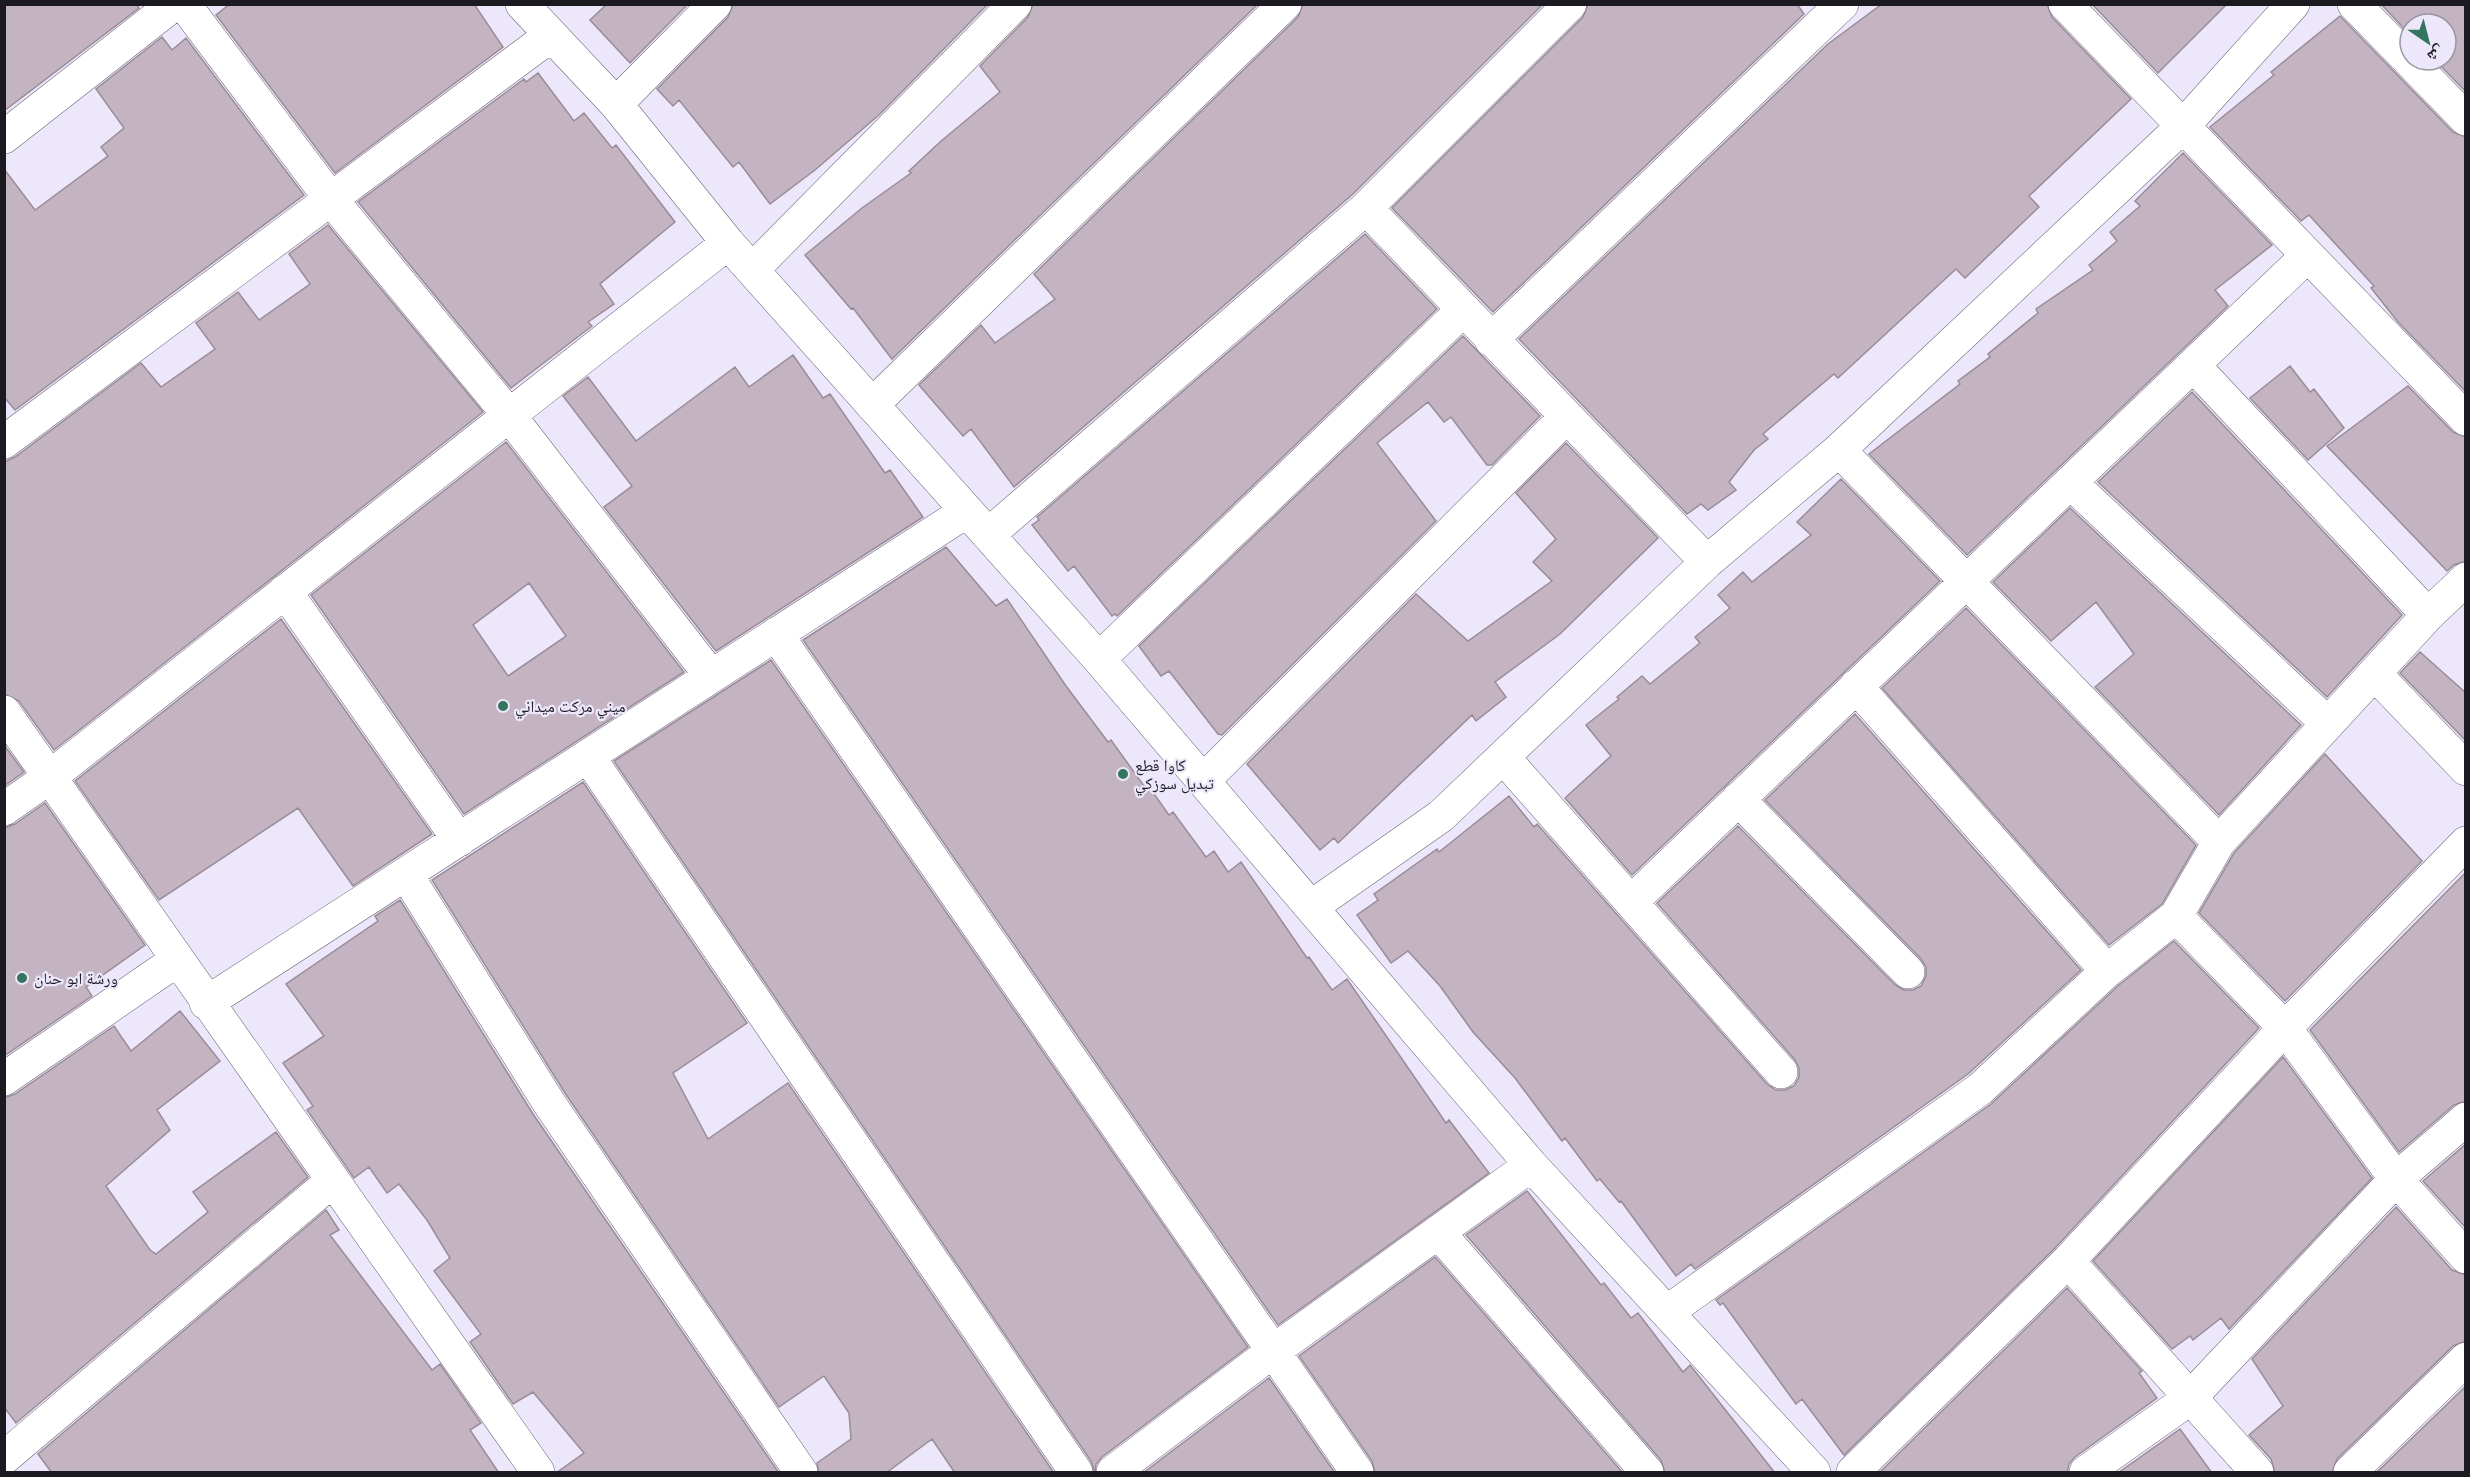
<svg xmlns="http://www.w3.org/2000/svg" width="2470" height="1477" font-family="Poppins,'Noto Naskh Arabic',sans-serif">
<rect width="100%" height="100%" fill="#ece7fa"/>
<!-- building -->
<path fill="#c4b4c2" stroke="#9a8b99" stroke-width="1.5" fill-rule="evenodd" d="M4,4H136L139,8L4,111Z
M230,4H474L503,47L335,173L216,15Z
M607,4H688L630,63L590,20Z
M733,4H988L880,114L815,170L770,204L739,162L733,167L679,100L673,106L657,89L728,17Z
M1033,4H1258L892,359L853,308L851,309L805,255L862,208L911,173L909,171L940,142L1000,92L980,66L1028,17Z
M1303,4H1543L1353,194L1014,487L971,429L963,436L919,385L981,325L995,343L1055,299L1034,274L1298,17Z
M1588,4H1797L1804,14L1493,312L1392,208L1583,17Z
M1882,4H2047L2052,17L2131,99L2029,196L2039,207L1965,278L1956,269L1838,378L1834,374L1763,434L1768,439L1754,450L1729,482L1736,490L1708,510L1701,504L1687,514L1519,339L1828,44Z
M2092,4H2227L2158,73Z
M2381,4H2466V92L2435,60H2446V24H2410V35Z
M2340,16L2453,132L2466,137V392L2398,322L2371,288L2374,286L2309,215L2301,221L2210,127L2274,75L2271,72Z
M162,37L172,50L186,38L304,195L15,410L4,397V169L35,210L108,156L101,147L124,128L96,89Z
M538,73L574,121L584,113L612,148L616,145L675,222L600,284L614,304L588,322L592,326L511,388L358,202L524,79L526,82Z
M2183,153L2272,245L2215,290L2228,306L1967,555L1869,454L1960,384L1958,381L1990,357L1988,354L2038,313L2036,309L2093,270L2089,265L2117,241L2110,232L2140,206L2135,201Z
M328,225L483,412L54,750L19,701L4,694V462L15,457L141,363L161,387L215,349L196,323L238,292L259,320L310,284L289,254Z
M1365,234L1437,309L1117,616L1115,614L1112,616L1074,566L1068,571L1032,525L1039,520L1037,517Z
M1463,336L1540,416L1492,465H1487L1451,417L1444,422L1428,402L1377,443L1436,521L1222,735L1218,734L1169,671L1161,676L1139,646Z
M793,355L823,398L830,394L885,473L890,470L923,517L716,651L604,507L632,486L563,396L588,377L636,441L735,367L749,387Z
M2290,366L2310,392L2314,389L2344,428L2308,460L2250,398Z
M2408,386L2453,432L2466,437V561L2454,565L2447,571L2327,446Z
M2192,392L2402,615L2327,697L2098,482Z
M506,442L684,672L464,814L311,595ZM529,583L566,636L508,676L473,625Z
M1566,443L1658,538L1560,634L1495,682L1506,697L1476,721L1472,715L1338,843L1334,838L1320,850L1247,764L1416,594L1468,641L1552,581L1533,562L1556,539L1516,493Z
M1841,479L1940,581L1632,875L1565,798L1611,756L1586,725L1619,699L1617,697L1642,676L1650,684L1700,643L1695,637L1730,608L1718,595L1743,572L1752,582L1811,535L1797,522Z
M2070,508L2301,725L2219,815L2095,687L2134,654L2096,602L2051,641L1993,582Z
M946,547L996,606L1007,599L1066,686L1108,742L1111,740L1144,786L1147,784L1169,815L1173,812L1206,857L1214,851L1228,872L1241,862L1307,958L1309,957L1332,990L1347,979L1446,1123L1449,1120L1489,1173L1278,1325L803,640Z
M1966,608L2196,845L2162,904L2109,945L1882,688Z
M281,619L432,834L353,886L298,808L159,900L75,781Z
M2420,652L2466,693V741L2400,673Z
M771,660L1248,1347L1102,1457L1096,1464L1095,1473L1091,1461L614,761Z
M1855,714L2081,970L1968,1074L1695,1269L1691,1264L1676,1276L1621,1201L1619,1202L1600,1179L1597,1181L1565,1138L1562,1141L1515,1078L1473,1032L1440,986L1408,951L1391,963L1357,915L1378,900L1374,894L1437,849L1439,852L1509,796L1534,827L1537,824L1767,1084L1776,1090H1785L1794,1086L1799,1077V1068L1795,1060L1657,903L1738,826L1895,985L1904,990H1913L1921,986L1926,976V967L1921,959L1765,800Z
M4,745L24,772L4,786Z
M2325,754L2422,861L2285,1001L2199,913L2234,853Z
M583,782L747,1023L673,1073L708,1139L788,1083L1054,1473H955L932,1439L886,1473H819L817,1463L851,1439L849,1413L824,1376L779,1407L565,1093L432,880Z
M45,803L145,945L86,987L92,996L4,1056V828L15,824Z
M2466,872V1101L2454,1105L2399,1152L2310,1030Z
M400,900L533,1114L779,1473H556L584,1453L533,1392L513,1404L470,1342L481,1334L434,1271L450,1258L427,1220L399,1184L387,1193L369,1167L354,1178L307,1110L313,1106L283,1063L324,1036L286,984L378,921L375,916Z
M2174,941L2259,1028L2055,1248L1844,1455L1802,1399L1796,1404L1723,1303L1720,1305L1716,1300L1991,1104L2119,985Z
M180,1011L220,1061L157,1110L170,1130L106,1186L150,1250L156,1254L208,1212L193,1192L276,1132L308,1177L16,1423L4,1407V1098L15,1094L114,1026L131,1051Z
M2283,1057L2372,1178L2229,1329L2221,1318L2193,1340L2190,1336L2172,1349L2093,1261Z
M2466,1144V1228L2423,1181Z
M1527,1191L1601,1285L1604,1283L1631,1318L1638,1313L1683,1372L1690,1365L1694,1370L1775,1473H1665L1661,1460L1466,1235Z
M2396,1207L2452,1270L2466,1275V1341L2453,1346L2337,1459L2332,1473H2275L2271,1459L2249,1435L2283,1406L2252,1359Z
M326,1210L339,1230L330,1235L432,1370L440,1364L481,1423L470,1430L499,1473H52L38,1454Z
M1435,1257L1623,1473H1375L1372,1461L1299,1356Z
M2067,1288L2142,1371L2139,1373L2157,1398L2075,1457L2069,1464L2067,1473H1879Z
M1269,1378L1335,1473H1143Z
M2466,1386V1473H2376Z
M2180,1429L2212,1473H2118Z"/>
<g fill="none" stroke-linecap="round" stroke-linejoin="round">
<defs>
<path id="minor" d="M184,4L330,198L509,415L711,676
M522,4L616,104L728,243L1099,659L1531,1165L1814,1472
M2065,4L2466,419
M2354,4L2466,119
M616,104L715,4
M4,137L174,4
M1366,208L1707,562
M752,270L1015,4
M1491,340L1842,4
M2194,366L2428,615
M872,405L1285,4
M4,442L550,36
M1839,450L2219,842
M2071,483L2327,723
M988,535L1366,208L1570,4
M285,591L459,840
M776,634L1357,1472
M1099,659L1463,310
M2375,674L2466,769
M1856,686L2107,971
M4,712L538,1472
M588,756L1076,1472
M1503,757L1781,1072
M1203,781L1566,417
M1738,799L1908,972
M4,809L51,776L728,243
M406,874L549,1103L801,1472
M1631,902L2306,257
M1311,907L1441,816L1707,562L1839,450L2183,126L2293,4
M2176,916L2285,1028L2396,1179L2466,1257
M206,1003L967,511
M4,1079L177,960
M1438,1232L1647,1472
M2068,1261L2257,1472
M1667,1312L1980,1089L2107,971L2176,916L2219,842L2428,615L2466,579
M4,1458L332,1181
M1113,1472L1272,1352L1531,1165
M1853,1472L2068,1261L2285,1028L2466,843
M2086,1472L2189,1399L2396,1179L2466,1119
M2350,1472L2466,1359"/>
</defs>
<!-- minor casing -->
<use href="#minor" stroke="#6a6576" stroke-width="34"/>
<!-- minor -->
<use href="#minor" stroke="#fff" stroke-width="33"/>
</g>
<!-- markers -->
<g fill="#357461" stroke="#ece7fa" stroke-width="2">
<circle cx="503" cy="706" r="6"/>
<circle cx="1123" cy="774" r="6"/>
<circle cx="22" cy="978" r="6"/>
</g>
<g text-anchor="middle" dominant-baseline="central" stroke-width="4.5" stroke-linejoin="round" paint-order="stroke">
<!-- poi labels -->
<g font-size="16" fill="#1c1a21" stroke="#ece7fa" text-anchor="start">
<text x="515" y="706">ميني مركت ميداني</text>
<text x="1135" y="765">كاوا قطع<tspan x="1135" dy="18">تبديل سوزكي</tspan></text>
<text x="34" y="978">ورشة ابو حنان</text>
</g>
</g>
<!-- border -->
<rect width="2470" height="1477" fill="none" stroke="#1c1a21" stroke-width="12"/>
<!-- north arrow -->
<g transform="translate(2428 42) rotate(145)"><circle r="28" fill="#ece7fa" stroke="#9995a3" stroke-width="1.5"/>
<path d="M0-4.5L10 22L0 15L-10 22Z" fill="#357461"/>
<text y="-9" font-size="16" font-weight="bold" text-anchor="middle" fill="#1c1a21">ش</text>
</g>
</svg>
